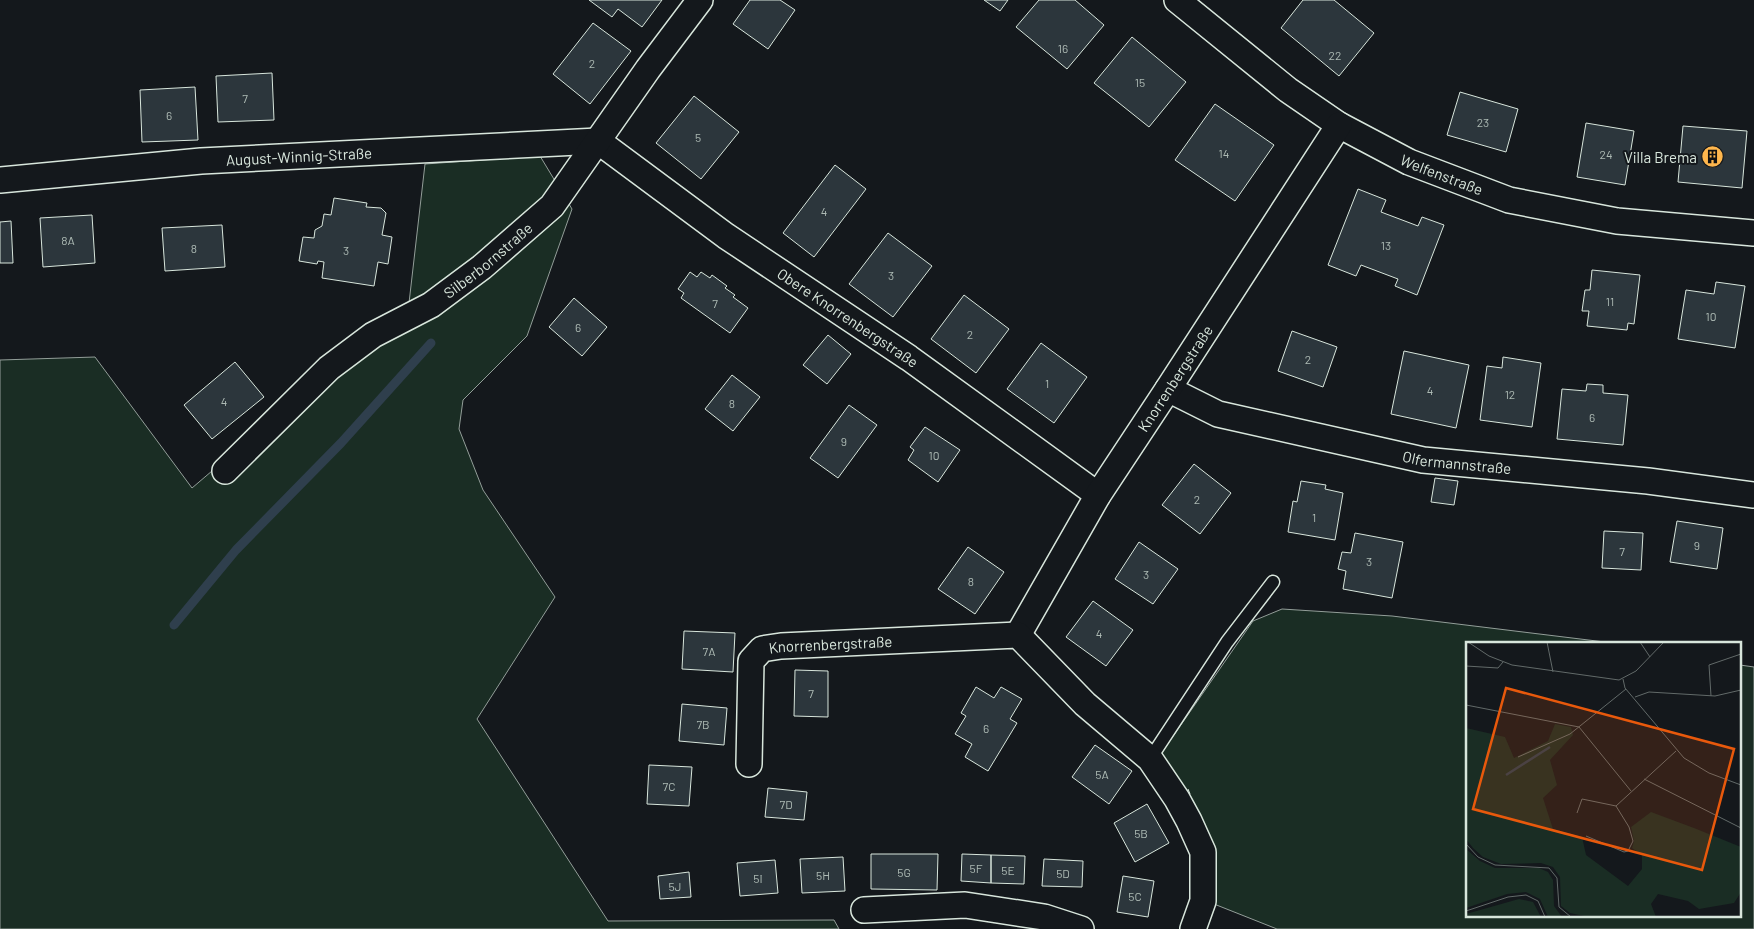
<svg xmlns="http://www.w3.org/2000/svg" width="1754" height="929" font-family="Barlow,sans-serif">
<rect width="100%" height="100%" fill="#14181c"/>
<!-- green -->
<path fill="#1a2d24" stroke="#939e99" d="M540,156L572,209L527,336L463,400L459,429L483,490L555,597L477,719L608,921L834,920L839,929H0V360L95,357L192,488L409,303L425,164Z
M1282,609L1392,616L1613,643H1468V915H1740V665L1754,667V929H1277L1214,904L1215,850L1160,755L1253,621Z"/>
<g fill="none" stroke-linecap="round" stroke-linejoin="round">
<!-- stream -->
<path stroke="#2f3f4d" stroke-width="9" d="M174,625L236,550L341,443L431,343"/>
</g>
<!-- building -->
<path fill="#2c363c" stroke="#d8e6dc" d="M589,0H662L642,27L618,9L612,17Z
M750,0H780L795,10L768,49L733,24Z
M984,0H1008L1000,11Z
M1039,0H1075L1104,25L1067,69L1016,27Z
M1303,0H1334L1374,33L1339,76L1281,28Z
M593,23L631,51L590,104L553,74Z
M1132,37L1186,82L1149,127L1094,83Z
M272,73L274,120L218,122L216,76Z
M195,87L198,140L142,142L140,90Z
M1460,92L1518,109L1506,152L1447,135Z
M694,96L739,132L701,179L656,143Z
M1215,104L1274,145L1235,201L1175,160Z
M1586,123L1634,131L1625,185L1577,177Z
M1683,126L1747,131L1742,188L1678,182Z
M835,165L866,189L814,257L783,233Z
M1358,189L1386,200L1381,212L1418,226L1422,217L1444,225L1417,295L1395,286L1398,279L1361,265L1356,276L1328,265Z
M334,198L367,203L366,207L381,208L386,213L382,235L392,237L388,264L378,262L374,286L322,278L324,262L318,261L317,264L299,261L303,237L314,238L315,230L322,226L324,214L331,215Z
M92,215L95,263L43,267L40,218Z
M11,221L13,263H0V222Z
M222,225L225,267L165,271L162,228Z
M888,233L932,266L893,317L849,284Z
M1592,270L1640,275L1634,324L1628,323L1627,330L1587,326L1589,311H1582L1585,290H1590Z
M690,272L697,277L701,272L710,278L712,275L727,286L725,288L735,295L733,297L748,308L730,333L681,298L684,293L678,289Z
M1716,282L1745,286L1735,348L1678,339L1686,290L1714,294Z
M964,295L1009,329L976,373L931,339Z
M574,298L607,327L582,356L549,327Z
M1292,331L1337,347L1323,387L1278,371Z
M828,335L851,354L827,384L803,365Z
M1041,343L1087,377L1054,423L1007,389Z
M1404,351L1469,365L1456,428L1391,414Z
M1503,357L1541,363L1532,427L1480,420L1487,366L1502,368Z
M235,362L264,397L212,439L184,405Z
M732,375L760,397L733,431L705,409Z
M1587,384L1603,385V393L1628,395L1623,445L1557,439L1562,389L1586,391Z
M849,405L877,425L838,478L810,458Z
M925,427L960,450L938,482L908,460L914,450L910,447Z
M1194,464L1231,493L1200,534L1162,505Z
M1435,478L1458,481L1454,505L1431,502Z
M1301,481L1326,485L1325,489L1343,493L1335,540L1288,532L1293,501L1297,502Z
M1677,521L1723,528L1717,569L1670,562Z
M1604,531L1643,533L1641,570L1602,568Z
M1355,533L1403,542L1392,598L1343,589L1346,571L1338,569L1342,552L1351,553Z
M1139,542L1178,569L1153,604L1115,579Z
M968,547L1004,572L975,614L938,589Z
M1093,601L1133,630L1106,666L1066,637Z
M684,631L735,633L733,672L682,669Z
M795,670L828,671V717L794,716Z
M976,687L994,698L1001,687L1022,699L1010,719L1017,723L988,771L965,757L972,744L955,734L966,716L961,713Z
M682,704L727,708L724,745L679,741Z
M1095,745L1132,771L1109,804L1072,777Z
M649,765L692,767L689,806L647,804Z
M768,788L807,792L804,820L765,817Z
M1147,804L1169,843L1135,862L1114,823Z
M871,854H938L937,890L871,889Z
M962,854L991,855V883L961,881Z
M991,855L1025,856L1024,884L991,883Z
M843,857L845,891L802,893L800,859Z
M1044,859L1083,861L1082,887L1042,886Z
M775,860L778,893L740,896L737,863Z
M689,872L691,897L660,899L658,876Z
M1123,876L1154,881L1148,917L1117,912Z"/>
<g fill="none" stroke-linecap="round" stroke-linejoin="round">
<defs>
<path id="service" d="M1150,759L1227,642L1273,582"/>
<g id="minor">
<path id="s1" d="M1177,0L1288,90L1339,125L1409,162L1509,200L1617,221L1754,233"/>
<path id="s2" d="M598,141L726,236L909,358L1098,495"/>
<path id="s3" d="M0,180L201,161L598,141"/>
<path id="s4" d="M1168,389L1218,414L1423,460L1648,481L1754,495"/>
<path id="s5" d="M225,471L329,368L373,335L431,305L482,267L552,206L648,69L700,0"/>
<path id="s6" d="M1018,635L1098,495L1168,389L1339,125"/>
<path id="s7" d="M749,764L751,661L762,649L781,646L1018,635L1085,704L1150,759L1177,799L1189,821L1203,852V901L1193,929"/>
<path d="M864,910L965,905L1044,917L1081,929"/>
</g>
</defs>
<!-- service casing -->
<use href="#service" stroke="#d8e6dc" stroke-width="15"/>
<!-- minor casing -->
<use href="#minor" stroke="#d8e6dc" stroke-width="28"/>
<!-- service -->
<use href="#service" stroke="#14181c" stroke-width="12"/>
<!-- minor -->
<use href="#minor" stroke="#14181c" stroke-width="25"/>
<!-- fence -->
<path stroke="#d8e6dc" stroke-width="1" stroke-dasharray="6 2.5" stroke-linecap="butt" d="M1188,789L1190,794"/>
</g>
<!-- icons -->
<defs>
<symbol id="building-disc" viewBox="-11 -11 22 22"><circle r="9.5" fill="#ffb74d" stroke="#14181c"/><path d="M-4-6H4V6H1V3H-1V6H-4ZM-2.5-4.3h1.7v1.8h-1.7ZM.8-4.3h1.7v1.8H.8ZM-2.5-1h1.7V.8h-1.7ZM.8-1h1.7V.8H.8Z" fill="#111"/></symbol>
</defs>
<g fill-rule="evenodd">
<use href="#building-disc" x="1700" y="144" width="25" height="25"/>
</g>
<g text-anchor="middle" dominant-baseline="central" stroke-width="4" stroke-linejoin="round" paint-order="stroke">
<!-- number labels -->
<g font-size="12" fill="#adbab4">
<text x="1063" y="48">16</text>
<text x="1335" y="55">22</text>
<text x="592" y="63">2</text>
<text x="1140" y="82">15</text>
<text x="245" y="98">7</text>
<text x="169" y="115">6</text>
<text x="1483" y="122">23</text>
<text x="698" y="137">5</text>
<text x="1224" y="153">14</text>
<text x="1606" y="154">24</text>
<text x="824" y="211">4</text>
<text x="68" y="240">8A</text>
<text x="1386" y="245">13</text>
<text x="194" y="248">8</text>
<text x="346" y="250">3</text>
<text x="891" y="275">3</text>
<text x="1610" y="301">11</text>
<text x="715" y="303">7</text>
<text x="1711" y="316">10</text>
<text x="578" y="327">6</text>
<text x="970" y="334">2</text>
<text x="1308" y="359">2</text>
<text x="1047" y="383">1</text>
<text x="1430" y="390">4</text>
<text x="1510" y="394">12</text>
<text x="224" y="401">4</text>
<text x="732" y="403">8</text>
<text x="1592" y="417">6</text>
<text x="844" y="441">9</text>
<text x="934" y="455">10</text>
<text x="1197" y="499">2</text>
<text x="1314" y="517">1</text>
<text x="1697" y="545">9</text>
<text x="1622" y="551">7</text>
<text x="1369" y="561">3</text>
<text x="1146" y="574">3</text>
<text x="971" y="581">8</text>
<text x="1099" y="633">4</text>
<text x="709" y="651">7A</text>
<text x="811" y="693">7</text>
<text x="703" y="724">7B</text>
<text x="986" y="728">6</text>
<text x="1102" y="774">5A</text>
<text x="669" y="786">7C</text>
<text x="786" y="804">7D</text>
<text x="1141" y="833">5B</text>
<text x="976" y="868">5F</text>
<text x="1008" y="870">5E</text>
<text x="904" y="872">5G</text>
<text x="1063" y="873">5D</text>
<text x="823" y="875">5H</text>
<text x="758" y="878">5I</text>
<text x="675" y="886">5J</text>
<text x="1135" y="896">5C</text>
</g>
<!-- street labels -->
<g font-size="15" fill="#d8e6dc" stroke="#14181c">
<text stroke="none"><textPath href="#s3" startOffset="300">August-Winnig-Straße</textPath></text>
<text stroke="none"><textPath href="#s1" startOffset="319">Welfenstraße</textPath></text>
<text stroke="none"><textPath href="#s5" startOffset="339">Silberbornstraße</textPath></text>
<text stroke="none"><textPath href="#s2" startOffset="306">Obere Knorrenbergstraße</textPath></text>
<text stroke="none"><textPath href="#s6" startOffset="301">Knorrenbergstraße</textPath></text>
<text stroke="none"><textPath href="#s4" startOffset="300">Olfermannstraße</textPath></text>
<text stroke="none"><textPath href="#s7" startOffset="188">Knorrenbergstraße</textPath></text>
</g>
<!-- poi labels -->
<g font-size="15" fill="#d8e6dc" stroke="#14181c" text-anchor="end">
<text x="1697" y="157">Villa Brema</text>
</g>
</g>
<!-- overview -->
<g transform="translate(1466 642)">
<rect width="275" height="275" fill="#14181c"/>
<path d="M89,82L105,85L107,93L84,118L91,143L77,156L87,187L116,195L120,213L162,244L176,227V213L166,206L168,199L165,185L185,170L228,186L275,205V250L268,261L233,267L222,259L192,252L185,262L190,275H123L104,271L95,264L94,235L87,225L75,221L35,222L17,215L7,206L0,197V86L39,95L48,116L82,99ZM0,207L14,219L29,226H73L82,230L87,238L88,264L96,275H82L74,257L60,250L41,252L0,266ZM53,257L67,260L75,275H0V272Z" fill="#1a2d24"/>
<path fill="none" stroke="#2f3f4d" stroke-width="2.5" d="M40,133L84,105"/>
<path fill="none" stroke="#626a69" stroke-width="1" d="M2,0L23,14L46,23L153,38L170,29L198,0M81,0L87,30M174,0L184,15M0,24L32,26L37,20M157,37L159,46L218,116L243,131L275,143M245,54L243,23L275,12M169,55L183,50L249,54L275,48M0,63L113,85M113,85L165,149M52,115L104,92L160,47M178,137L275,186M150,164L210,109M111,171L116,157L150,164L163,185L167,199L162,209L158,210L120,194M0,202L12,215L29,223L83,226L91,236L93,265L105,275M0,269L42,255L60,253L72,259L79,275"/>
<path fill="#e8590c" fill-opacity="0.15" stroke="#e8590c" stroke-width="2.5" d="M40,46L268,107L236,228L7,167Z"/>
<rect width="275" height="275" fill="none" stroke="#d8e6dc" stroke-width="2.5"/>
</g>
</svg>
